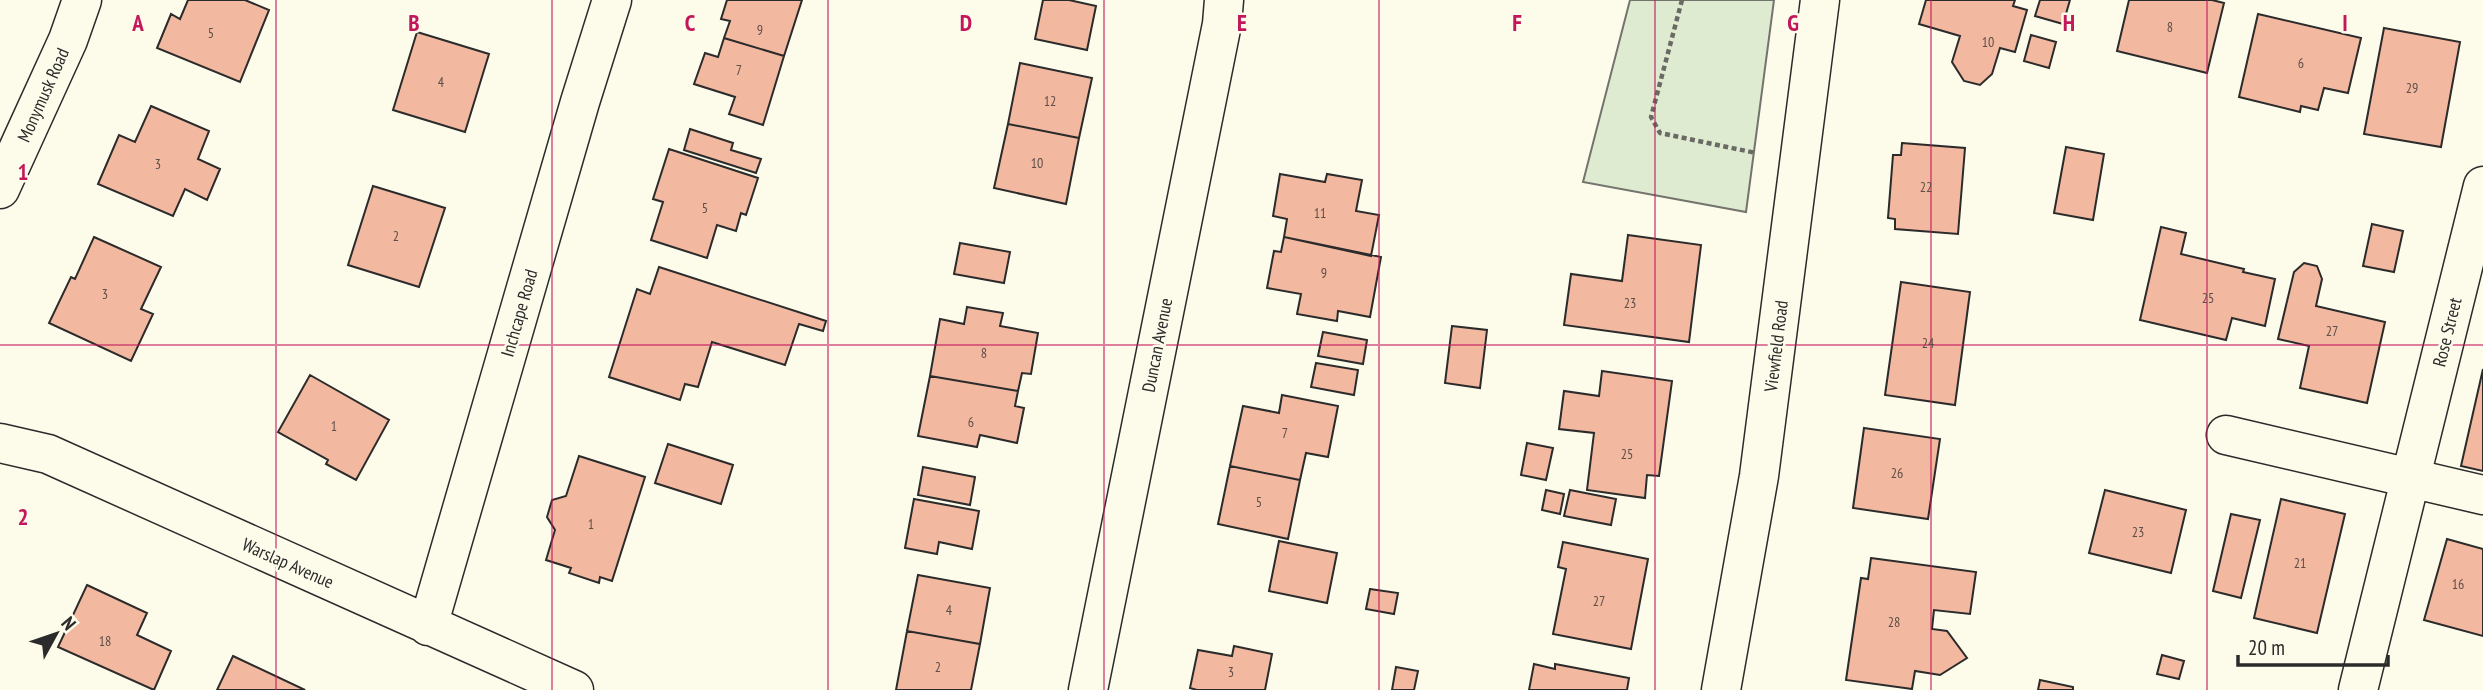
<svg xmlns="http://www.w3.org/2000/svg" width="2483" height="690" font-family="'PT Sans Narrow',sans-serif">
<rect width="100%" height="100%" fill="#fdfbea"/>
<!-- green -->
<path fill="#deebd1" stroke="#74746e" stroke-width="2" d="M1630,0H1774L1746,212L1583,182Z"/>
<!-- building -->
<path fill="#f2b8a0" stroke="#2b2b2b" stroke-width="2" d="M188,0H245L269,10L240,82L157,48L171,14L180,19Z
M727,0H802L784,56L724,38L730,21L721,19Z
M1043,0H1069L1096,6L1087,50L1035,39Z
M1926,0H2015L2013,6L2027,10L2015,52L2000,48L1992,74L1980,85L1964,81L1952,62L1960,36L1919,24Z
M2040,0H2070L2063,24L2035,16Z
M2129,0H2212L2224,3L2207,73L2117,51Z
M2258,14L2361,38L2348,93L2324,88L2318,110L2301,106L2300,112L2239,97Z
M2384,28L2460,42L2441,147L2364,134Z
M417,32L489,54L465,132L393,110Z
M2031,35L2056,42L2049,68L2024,61Z
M724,38L784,56L763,125L729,114L735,97L694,84L705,53L718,57Z
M1020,63L1092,78L1079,138L1008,124Z
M151,106L209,131L198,159L220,169L207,200L185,189L173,216L98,184L119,135L135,142Z
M1008,124L1079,138L1066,204L994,188Z
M690,129L733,143L731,150L761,159L756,173L684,150Z
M1902,143L1965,148L1958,234L1895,229V219L1888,218L1893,155H1901Z
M2066,147L2104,154L2093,220L2054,213Z
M669,149L758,178L746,215L741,213L736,231L717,225L707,258L651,240L663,202L653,199Z
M1280,174L1325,182L1327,174L1362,180L1356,211L1379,215L1371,256L1284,237L1287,219L1273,216Z
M373,186L445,208L419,287L348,265Z
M2372,224L2403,231L2394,272L2363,266Z
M2161,227L2186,233L2181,254L2244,269L2243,272L2275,279L2265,326L2232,318L2226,340L2140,320Z
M1628,235L1701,245L1689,342L1564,325L1571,274L1622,281Z
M94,237L161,267L141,309L153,314L131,361L49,323L71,277L75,279Z
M1284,237L1381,257L1370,317L1338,311L1337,321L1297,314L1301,294L1267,288L1274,251L1281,252Z
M960,243L1010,252L1004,283L954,274Z
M2304,263L2317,266L2322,279L2316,306L2385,322L2367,403L2300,388L2309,346L2278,339L2294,272Z
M659,267L826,321L823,331L799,324L785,365L712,342L698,387L685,384L680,400L609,377L637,289L650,294Z
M1901,282L1970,292L1955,405L1885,395Z
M967,307L1003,313L1000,326L1038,333L1031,374L1022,373L1018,391L930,376L940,319L964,324Z
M1452,326L1487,330L1480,388L1445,383Z
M1323,332L1367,340L1363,364L1318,356Z
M1316,363L1358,370L1354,395L1311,387Z
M2483,369V471L2461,466Z
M1602,371L1672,381L1659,476L1647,475L1645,498L1587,490L1594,433L1559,429L1564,391L1599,396Z
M310,375L389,420L356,480L326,464L328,460L278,432Z
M930,376L1018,391L1015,406L1024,408L1017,443L980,435L977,447L918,436Z
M1282,395L1338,406L1328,457L1306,453L1300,480L1230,466L1243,406L1279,413Z
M1864,428L1940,439L1928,519L1853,508Z
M1527,443L1553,448L1546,480L1521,475Z
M668,444L733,465L721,504L655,483Z
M579,456L645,477L612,581L600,577L599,583L569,573L571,568L546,560L555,530L547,517L552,500L566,496Z
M1230,466L1300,480L1288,539L1218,524Z
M923,467L975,477L970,505L918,495Z
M1546,490L1564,494L1560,514L1542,510Z
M1570,490L1616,499L1611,525L1564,516Z
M2105,490L2186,510L2171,573L2089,553Z
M914,499L979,511L972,549L939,542L937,554L905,548Z
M2281,499L2345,514L2317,633L2254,618Z
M2231,514L2260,520L2241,598L2213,591Z
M2447,539L2483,549V636L2424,620Z
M1279,541L1337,553L1327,603L1269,591Z
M1563,542L1648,559L1631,649L1553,634L1566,569L1558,567Z
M1871,558L1976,572L1970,614L1934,610L1932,629L1947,631L1967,658L1940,675L1915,671L1912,689L1846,680L1861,578L1868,579Z
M918,575L990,588L980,644L907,631Z
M87,585L147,613L137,635L171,651L154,690L58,647Z
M1370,589L1398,593L1394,614L1366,609Z
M907,631L980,644L971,690H896Z
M1234,646L1272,654L1265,690H1197L1190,688L1198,650L1232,656Z
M2162,655L2184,661L2179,679L2157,674Z
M233,656L305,690H217Z
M1534,664L1555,669V664L1629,678L1627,690H1529Z
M1396,667L1418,671L1414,690H1392Z
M2040,680L2073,687V690H2038Z"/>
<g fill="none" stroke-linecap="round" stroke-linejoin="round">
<defs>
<path id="minor" d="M0,189L68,40L82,0
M2226,435L2483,495
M0,443L48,454L574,690
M428,626L580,102L612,0
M1088,690L1222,24L1224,0
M2358,690L2483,186"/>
<path id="tertiary" d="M1721,690L1759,476L1820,0"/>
</defs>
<!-- minor casing -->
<use href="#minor" stroke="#2b2b2b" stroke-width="41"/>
<!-- tertiary casing -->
<use href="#tertiary" stroke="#2b2b2b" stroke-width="41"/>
<!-- path -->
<path stroke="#6a6964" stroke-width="4.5" stroke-dasharray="5 3.5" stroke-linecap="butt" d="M1682,0L1651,117L1660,133L1756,153"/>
<!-- minor -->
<use href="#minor" stroke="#fdfbea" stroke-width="38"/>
<!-- tertiary -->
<use href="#tertiary" stroke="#fdfbea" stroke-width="38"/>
</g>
<!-- grid -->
<path fill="none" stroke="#c2185b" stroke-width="2" stroke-opacity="0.55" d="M276,0V690M552,0V690M828,0V690M1104,0V690M1379,0V690M1655,0V690M1931,0V690M2207,0V690M0,345H2483"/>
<g text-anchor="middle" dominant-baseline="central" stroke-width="5" stroke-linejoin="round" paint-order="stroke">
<!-- number labels -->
<g font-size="14" fill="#5d4e48">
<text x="2170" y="27">8</text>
<text x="760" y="30">9</text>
<text x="211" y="33">5</text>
<text x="1988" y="42">10</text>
<text x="2301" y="63">6</text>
<text x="739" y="70">7</text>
<text x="441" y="82">4</text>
<text x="2412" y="88">29</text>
<text x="1050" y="101">12</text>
<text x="1037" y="163">10</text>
<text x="158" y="164">3</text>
<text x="1926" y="187">22</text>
<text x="705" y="208">5</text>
<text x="1320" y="213">11</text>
<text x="396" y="236">2</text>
<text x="1324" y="273">9</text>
<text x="105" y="294">3</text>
<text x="2208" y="298">25</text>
<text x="1630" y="303">23</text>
<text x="2332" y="331">27</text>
<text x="1928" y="343">24</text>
<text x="984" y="353">8</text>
<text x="971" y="422">6</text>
<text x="334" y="426">1</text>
<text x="1285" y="433">7</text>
<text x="1627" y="454">25</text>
<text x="1897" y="473">26</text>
<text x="1259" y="502">5</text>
<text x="591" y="524">1</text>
<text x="2138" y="532">23</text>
<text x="2300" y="563">21</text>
<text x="2458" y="584">16</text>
<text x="1599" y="601">27</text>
<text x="949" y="610">4</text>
<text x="1894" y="622">28</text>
<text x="105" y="641">18</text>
<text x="938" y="667">2</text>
<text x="1231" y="672">3</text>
</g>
<!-- street labels -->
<g font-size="18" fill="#2b2b2b" stroke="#fdfbea">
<text transform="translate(43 95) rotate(-66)">Monymusk Road</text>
<text transform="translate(519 313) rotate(-74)">Inchcape Road</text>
<text transform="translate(2447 332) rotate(-76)">Rose Street</text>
<text transform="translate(1157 345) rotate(-79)">Duncan Avenue</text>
<text transform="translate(1776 346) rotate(-83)">Viewfield Road</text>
<text transform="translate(288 563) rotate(24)">Warslap Avenue</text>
</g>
</g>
<g font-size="23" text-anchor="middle" font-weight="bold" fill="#c2185b" stroke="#fdfbea" stroke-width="5" stroke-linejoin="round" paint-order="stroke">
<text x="138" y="31">A</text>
<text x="414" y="31">B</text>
<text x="690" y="31">C</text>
<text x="966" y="31">D</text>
<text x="1242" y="31">E</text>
<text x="1517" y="31">F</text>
<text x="1793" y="31">G</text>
<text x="2069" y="31">H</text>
<text x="2345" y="31">I</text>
<text x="23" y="180">1</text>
<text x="23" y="525">2</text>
</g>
<!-- north arrow -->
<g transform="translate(56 634) rotate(50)" stroke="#fdfbea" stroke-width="5" paint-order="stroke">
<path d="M0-5L12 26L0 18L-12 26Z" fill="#2b2b2b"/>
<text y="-10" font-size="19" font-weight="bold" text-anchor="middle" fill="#2b2b2b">N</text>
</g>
<!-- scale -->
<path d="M2238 655v10h150v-10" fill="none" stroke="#2b2b2b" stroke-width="3.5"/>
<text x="2248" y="655" font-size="21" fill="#2b2b2b" stroke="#fdfbea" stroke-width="5" paint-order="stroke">20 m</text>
</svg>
